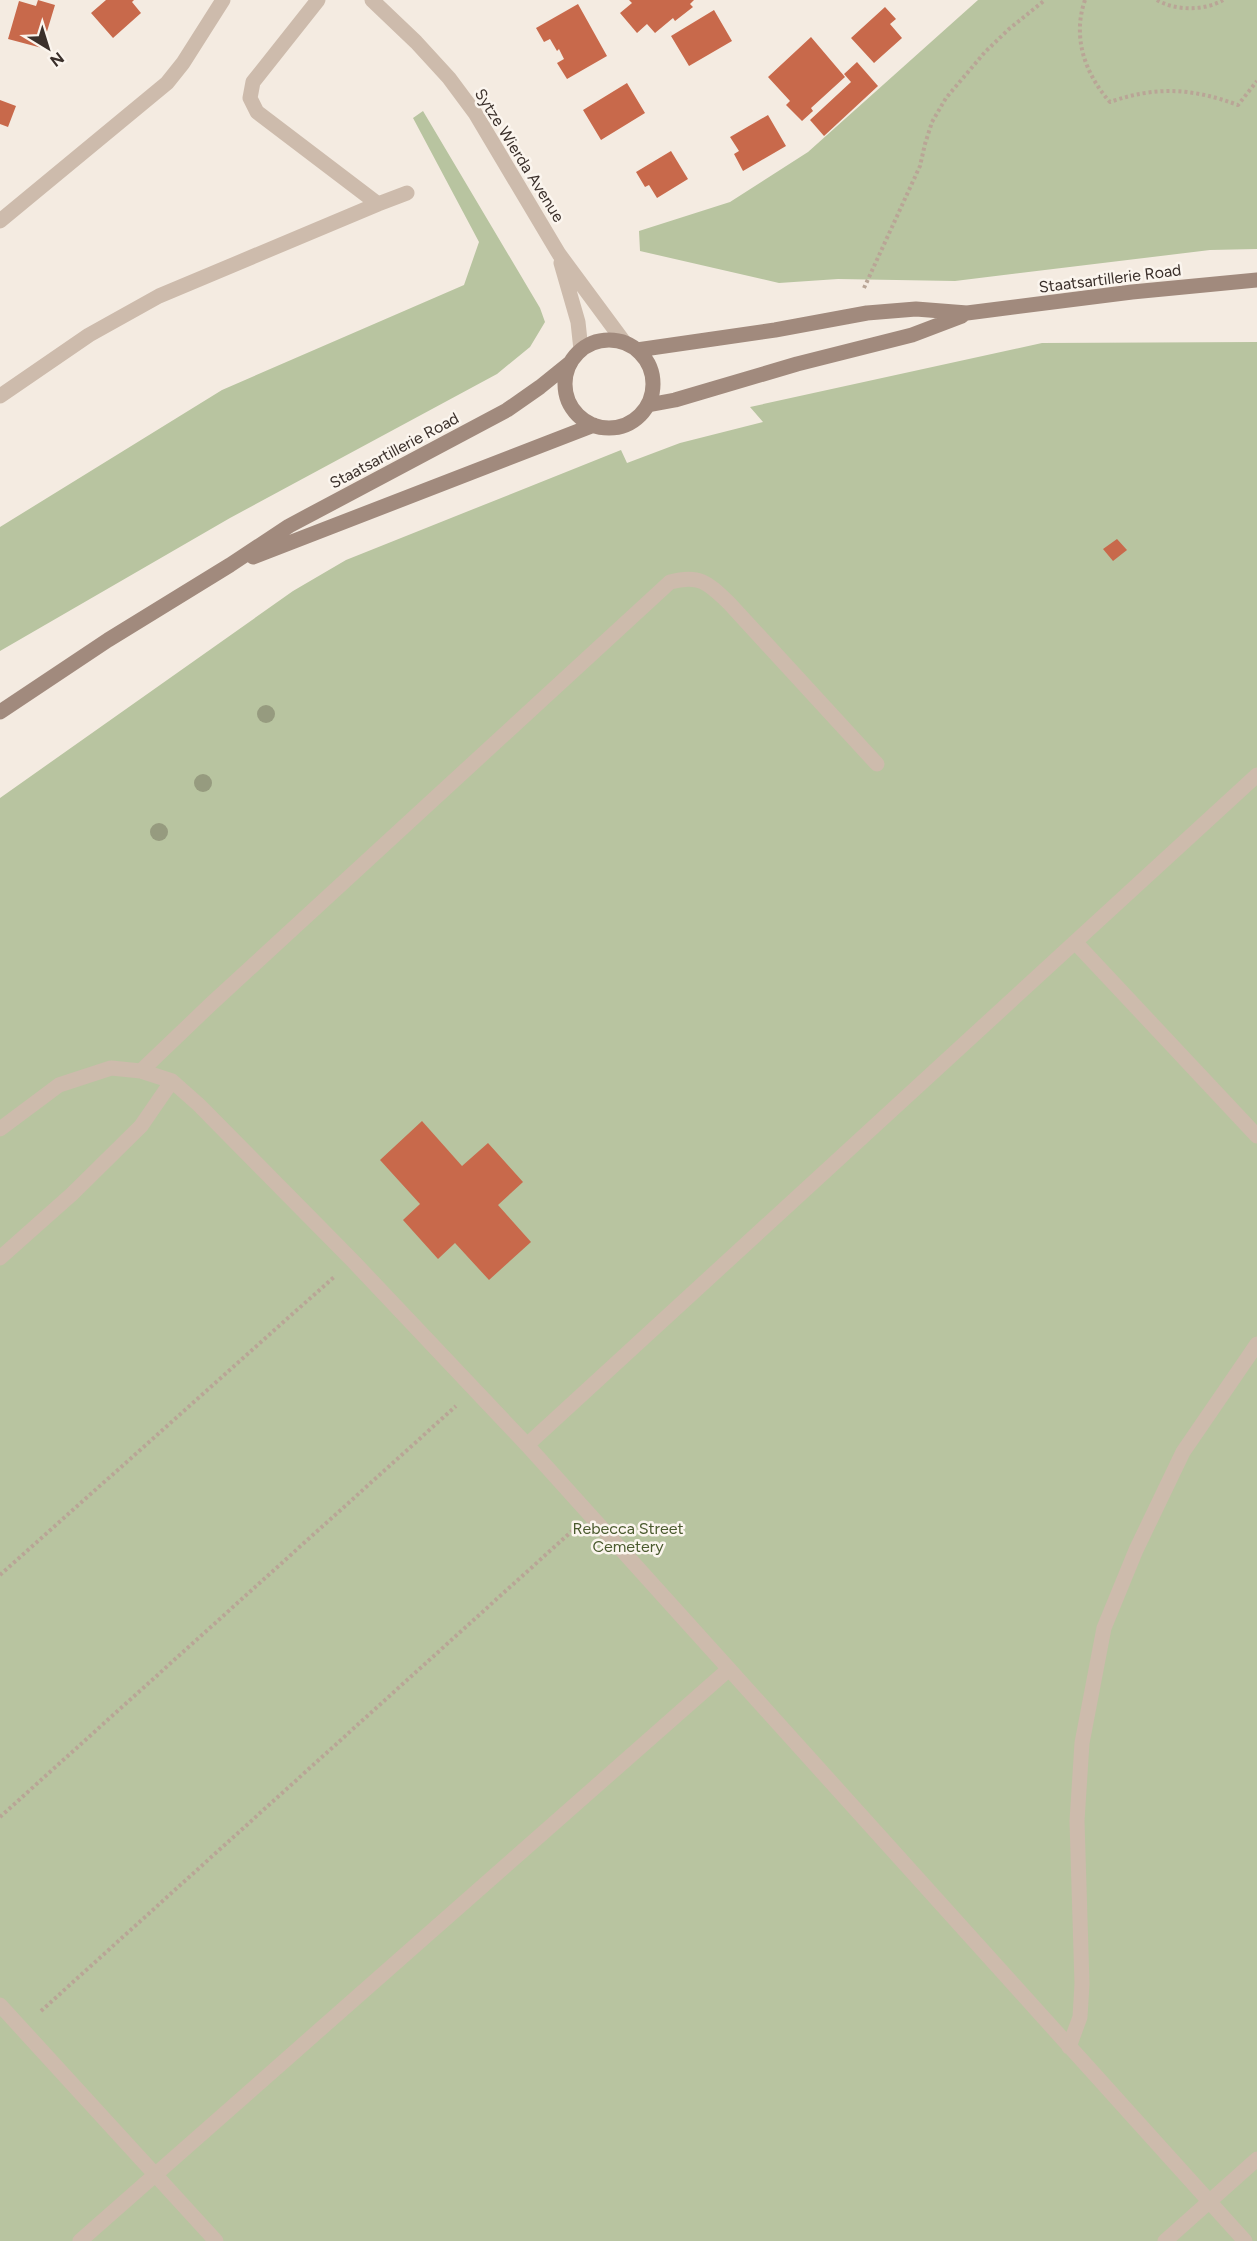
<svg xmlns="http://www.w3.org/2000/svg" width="1257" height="2241" viewBox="0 0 1257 2241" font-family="Figtree,sans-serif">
	<rect width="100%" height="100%" fill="#f4ebe1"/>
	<path fill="#b8c4a0" d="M978 0H1257V249L1210 250 955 281 838 279 779 283 640 251 639 231 730 202 808 152Z
		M423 111 540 308 545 322 530 347 497 374 230 518 0 651V527L222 390 464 285 479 242 413 118Z
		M1257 342V2241H0V798L293 591 346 560 621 450 627 463 680 443 763 422 750 407 1042 343Z"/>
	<path fill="#c8694b" d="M38 0 55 5 42 48 8 39 19 1 36 6Z
		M106 0H134L132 2 141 13 113 38 91 13Z
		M629 0H694L690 4 693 7 675 21 673 18 655 33 647 24 637 33 620 13 632 3Z
		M578 4 607 56 567 79 557 63 564 59 559 49 557 51 550 39 544 42 536 28Z
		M885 7 896 19 890 24 902 38 874 63 851 38Z
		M714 10 732 41 689 66 671 36Z
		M811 37 845 77 811 108 813 111 802 121 786 105 790 101 768 77Z
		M857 62 878 86 824 136 810 120 851 82 844 74Z
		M627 83 645 113 601 140 583 110Z
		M0 100 16 106 8 127 0 124Z
		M768 115 786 146 743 171 734 154 739 151 730 137Z
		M671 151 688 179 657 198 649 185 645 187 636 172Z
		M1117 539 1127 550 1113 561 1103 549Z
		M422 1121 462 1166 488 1143 523 1182 498 1205 531 1242 489 1280 455 1243 438 1259 403 1220 420 1204 380 1160Z"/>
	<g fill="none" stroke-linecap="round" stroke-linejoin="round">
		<path stroke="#b9a596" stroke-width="4" stroke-dasharray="3 3" stroke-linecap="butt" d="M1085 0C1072 37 1085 74 1110 102 1156 86 1192 88 1238 105L1257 81
			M1157 0C1175 11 1205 11 1223 0
			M864 288 920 166 925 144 932 122 946 98 985 52 1009 29 1045 0
			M0 1575 334 1277
			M0 1817 456 1406
			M41 2011 572 1531"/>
		<path stroke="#cdbbac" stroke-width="15" d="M1075 942 1257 1136
			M141 1071 211 1004 670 582C700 574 708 583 729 603L877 764
			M0 1129 59 1085 111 1068 141 1071 172 1081 199 1105 352 1260 527 1445
			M0 1258 72 1194 141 1126 172 1081
			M0 2005 216 2241
			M1069 2047 1080 2017 1082 1984 1077 1821 1082 1743 1104 1628 1136 1550 1183 1452 1257 1344
			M80 2241 729 1669
			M1165 2241 1257 2159
			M1245 2241 527 1445 1257 775"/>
		<path stroke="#cdbbac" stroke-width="15" d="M318 0 253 82 250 98 257 112 378 204
			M372 0 416 42 449 78 475 113 559 254 624 342
			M0 221 167 83 183 63 223 0
			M561 263 578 322 581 350
			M0 396 89 335 159 296 378 204 407 193"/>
		<path stroke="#a18a7d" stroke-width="15" d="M565 384a44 44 0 1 1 88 0a44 44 0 1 1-88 0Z
			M637 350 775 330 867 313 916 309 967 313 1132 292 1257 280
			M648 405 675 400 797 364 912 335 962 316
			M253 557 594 425
			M0 712 108 640 230 565 289 526 507 410 540 387 571 362"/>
	</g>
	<g fill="#969b7f">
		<circle cx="266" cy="714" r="9"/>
		<circle cx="203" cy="783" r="9"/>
		<circle cx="159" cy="832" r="9"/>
	</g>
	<g text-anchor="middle" stroke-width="5" stroke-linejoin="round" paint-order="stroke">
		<g font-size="16" fill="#3b302b" stroke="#fbf5ee">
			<text transform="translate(520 155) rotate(58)" y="6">Sytze Wierda Avenue</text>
			<text transform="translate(1110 278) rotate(-7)" y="6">Staatsartillerie Road</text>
			<text transform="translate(394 450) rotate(-28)" y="6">Staatsartillerie Road</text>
		</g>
		<g font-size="16" fill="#4a5a2e" stroke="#fbf5ee">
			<text x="628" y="1534">Rebecca Street<tspan x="628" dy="18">Cemetery</tspan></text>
		</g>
	</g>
	<g transform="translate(48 48) rotate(142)" stroke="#fbf5ee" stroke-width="4.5" paint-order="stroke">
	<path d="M0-4.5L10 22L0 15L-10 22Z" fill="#3b302b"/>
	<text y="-9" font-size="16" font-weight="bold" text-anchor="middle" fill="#3b302b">N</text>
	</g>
</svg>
